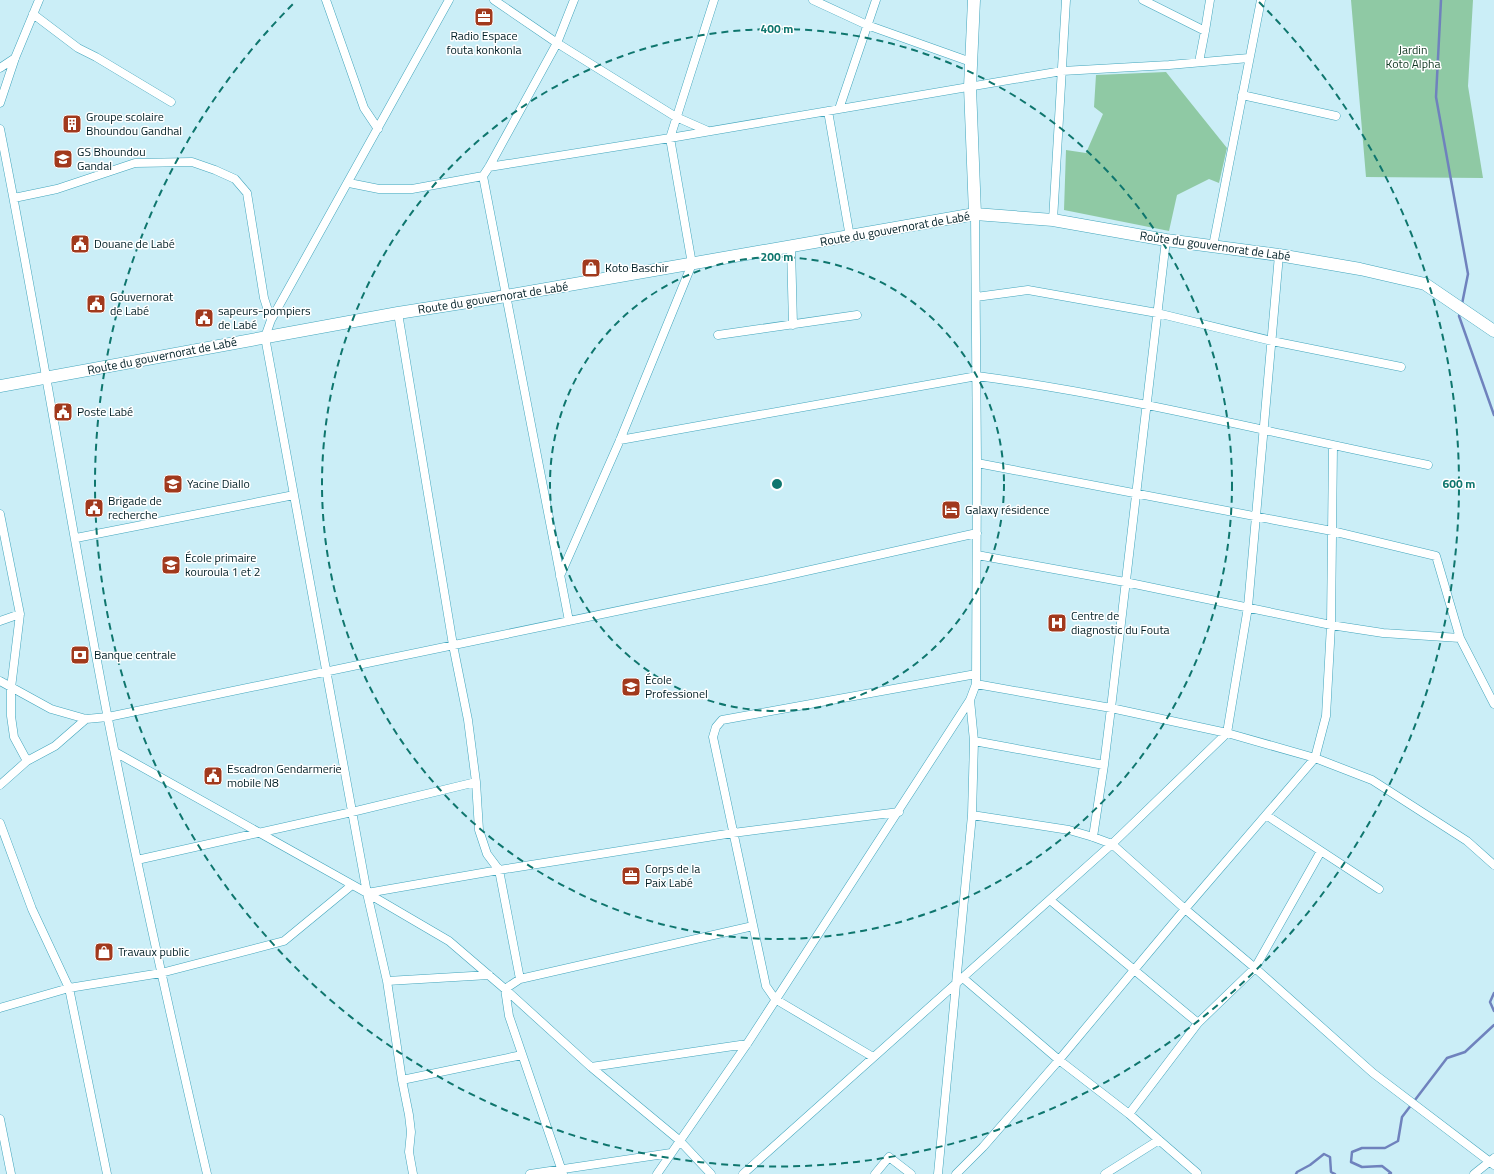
<svg xmlns="http://www.w3.org/2000/svg" width="1494" height="1174" viewBox="0 0 1494 1174" font-family="'Titillium Web',sans-serif">
	<rect width="100%" height="100%" fill="#cbeef7"/>
	<path fill="#8fc9a4" d="M1351 0H1473L1468 86 1483 178 1366 177Z
		M1166 72 1227 148 1219 183 1209 179 1177 195 1169 231 1064 210 1066 150 1086 153 1103 114 1094 107 1096 75Z"/>
	<g fill="none" stroke-linecap="round" stroke-linejoin="round">
		<path stroke="#6f82bd" stroke-width="2.5" d="M1441 0 1436 97 1468 274 1462 304
			M1460 313 1459 316 1494 415
			M1494 993 1490 1002 1494 1011
			M1296 1174 1297 1172 1310 1165 1324 1154 1330 1157 1331 1172 1335 1174
			M1389 1174 1391 1173 1382 1166 1362 1167 1351 1162 1352 1152 1362 1148H1385L1398 1141 1402 1117 1447 1058 1465 1052 1494 1025"/>
		<g stroke="#42a5bc" stroke-width="9">
			<path id="street" d="M326 0 364 108 378 129
				M494 0 557 43 676 117 708 131
				M813 0 867 25 971 62
				M1143 0 1205 31
				M33 14 78 48 96 57 171 102
				M1199 62 1205 31 1210 0
				M0 68 15 58
				M1242 95 1336 116
				M0 103 15 58 39 0
				M839 109 876 0
				M828 111 850 237
				M0 129C39 325 70 522 108 719 138 871 172 1023 207 1174
				M489 167 670 138 1062 71 1169 65 1249 58
				M483 176 569 621
				M349 183 379 189H412L483 176 489 167 557 43 574 0
				M14 198 57 189 135 163 192 162 215 170 235 179 247 193 264 298 271 320
				M1053 220 1066 0
				M1213 246 1261 0
				M791 247 793 325
				M976 297 1028 290 1157 313 1272 341 1401 367
				M398 313 453 645 468 720 476 782 479 830 487 854 499 870 520 979
				M718 335 857 315
				M620 440 977 376C1129 396 1278 435 1428 465
				M977 463 1332 531 1436 556 1460 638 1494 704
				M0 514 20 614 11 688V716L14 737 27 761 0 785
				M76 538 294 495
				M977 555 1125 582 1331 625 1383 633 1460 638
				M560 576 620 440 692 264 670 138 714 0
				M0 621 20 614
				M0 681 51 709 86 719 108 717 766 580 977 533
				M976 684 1111 708 1227 733 1315 758 1372 780 1467 841 1494 865
				M974 741 1104 765
				M115 752 367 893 449 941 505 989 591 1067 679 1140 711 1174
				M27 761 55 746 86 719
				M972 815 1069 830 1093 837 1112 844 1185 909 1255 968 1373 1073 1494 1165
				M1266 815 1379 889
				M0 823 32 909 69 988 107 1174
				M1093 837 1104 765 1111 708 1166 240
				M137 860 352 812 476 782
				M367 893 499 870 733 833 899 812
				M1050 900 1198 1023
				M963 978 1059 1060 1129 1114 1197 1173
				M387 981 489 975
				M0 1008 69 988 161 973 284 941 352 885
				M873 1057 775 999 766 986 713 737 716 727 722 720 976 674
				M591 1067 747 1044
				M402 1080 522 1055
				M1129 1114 1198 1023 1255 968 1321 851
				M0 1119 11 1174
				M413 1174 409 1152 411 1132 409 1115 402 1080 387 981 367 893 265 337 271 320 449 0
				M530 1174 671 1153
				M563 1174 509 1016 505 989 520 979 753 926
				M657 1174 747 1044 970 700 976 684 977 463 975 214
				M743 1174 1112 844 1227 733 1248 607 1279 255
				M875 1174 889 1157 911 1174
				M938 1174 972 815 974 741 970 700
				M956 1174 983 1147 1059 1060 1185 909 1315 758 1326 716 1331 625 1333 446
				M1105 1174 1159 1140
				M1474 1174 1494 1158"/>
		</g>
		<g stroke="#42a5bc" stroke-width="13">
			<path id="secondary" d="M974 0 970 87 975 214
				M0 386 398 313 506 296 975 214 1053 220 1166 240 1279 255 1360 269 1425 284 1494 331"/>
		</g>
		<use href="#street" stroke="#fff" stroke-width="8"/>
		<use href="#secondary" stroke="#fff" stroke-width="12"/>
	</g>
	<g fill="none" stroke="#0f766e" stroke-width="2" stroke-dasharray="7 5">
		<circle cx="777" cy="484" r="227"/>
		<circle cx="777" cy="484" r="455"/>
		<path d="M1259 2A682 682 0 1 1 295 2"/>
	</g>
	<defs>
		<g id="office-square" transform="scale(1)"><rect x="-9" y="-9" width="18" height="18" rx="4" fill="#a1391d" stroke="#fff"/><path d="M-6-3h4V-5.5h4V-3h4V5H-6ZM-1-4.5V-3h2v-1.5ZM-6 0V1H6V0Z" fill="#fff"/></g>
		<g id="building-square" transform="scale(1)"><rect x="-9" y="-9" width="18" height="18" rx="4" fill="#a1391d" stroke="#fff"/><path d="M-4-6H4V6H1V3H-1V6H-4ZM-2.5-4.3h1.7v1.8h-1.7ZM.8-4.3h1.7v1.8H.8ZM-2.5-1h1.7V.8h-1.7ZM.8-1h1.7V.8H.8Z" fill="#fff"/></g>
		<g id="school-square" transform="scale(1)"><rect x="-9" y="-9" width="18" height="18" rx="4" fill="#a1391d" stroke="#fff"/><path d="M0-5L7-2L0 1L-7-2ZM-4 1L0 2.5L4 1V4Q0 6-4 4Z" fill="#fff"/></g>
		<g id="civic-square" transform="scale(1)"><rect x="-9" y="-9" width="18" height="18" rx="4" fill="#a1391d" stroke="#fff"/><path d="M-.6-6.5H3V-4.5H.6V-3L4-1V1h2V6H-6V1h2V-1L-.6-3ZM-1.2 2.5V6h2.4V2.5Z" fill="#fff"/></g>
		<g id="shop-square" transform="scale(1)"><rect x="-9" y="-9" width="18" height="18" rx="4" fill="#a1391d" stroke="#fff"/><path d="M-5-2.5h2.3a2.7 3.5 0 0 1 5.4 0H5L5.5 6h-11ZM-1.5-2.5h3a1.5 2.3 0 0 0-3 0Z" fill="#fff"/></g>
		<g id="hotel-square" transform="scale(1)"><rect x="-9" y="-9" width="18" height="18" rx="4" fill="#a1391d" stroke="#fff"/><path d="M-6-4.5h1.5V1H6V5H4.5V3h-9V5H-6ZM-4 0a1.8 1.8 0 1 1 3.6 0ZM.5 0V-2.5h3Q6-2.5 6 0Z" fill="#fff"/></g>
		<g id="hospital-square" transform="scale(1)"><rect x="-9" y="-9" width="18" height="18" rx="4" fill="#a1391d" stroke="#fff"/><path d="M-5-5h3v3.5h4V-5h3V5h-3V1.5h-4V5h-3Z" fill="#fff"/></g>
		<g id="bank-square" transform="scale(1)"><rect x="-9" y="-9" width="18" height="18" rx="4" fill="#a1391d" stroke="#fff"/><path d="M-6-4H6V4H-6ZM0-2.3a2.3 2.3 0 1 0 0 4.6a2.3 2.3 0 1 0 0-4.6Z" fill="#fff"/></g>
	</defs>
	<g fill-rule="evenodd">
		<use href="#office-square" x="484" y="17"/>
		<use href="#building-square" x="72" y="124"/>
		<use href="#school-square" x="63" y="159"/>
		<use href="#civic-square" x="80" y="244"/>
		<use href="#shop-square" x="591" y="268"/>
		<use href="#civic-square" x="96" y="304"/>
		<use href="#civic-square" x="204" y="318"/>
		<use href="#civic-square" x="63" y="412"/>
		<use href="#school-square" x="173" y="484"/>
		<use href="#civic-square" x="94" y="508"/>
		<use href="#hotel-square" x="951" y="510"/>
		<use href="#school-square" x="171" y="565"/>
		<use href="#hospital-square" x="1057" y="623"/>
		<use href="#bank-square" x="80" y="655"/>
		<use href="#school-square" x="631" y="687"/>
		<use href="#civic-square" x="213" y="776"/>
		<use href="#office-square" x="631" y="876"/>
		<use href="#shop-square" x="104" y="952"/>
	</g>
	<g text-anchor="middle" stroke-width="3" stroke-linejoin="round" paint-order="stroke">
		<g font-size="12" fill="#001f26" stroke="#fff" text-anchor="start">
			<text x="484" y="40" text-anchor="middle">Radio Espace<tspan x="484" dy="14">fouta konkonla</tspan></text>
			<text x="86" y="121">Groupe scolaire<tspan x="86" dy="14">Bhoundou Gandhal</tspan></text>
			<text x="77" y="156">GS Bhoundou<tspan x="77" dy="14">Gandal</tspan></text>
			<text x="94" y="248">Douane de Labé</text>
			<text x="605" y="272">Koto Baschir</text>
			<text x="110" y="301">Gouvernorat<tspan x="110" dy="14">de Labé</tspan></text>
			<text x="218" y="315">sapeurs-pompiers<tspan x="218" dy="14">de Labé</tspan></text>
			<text x="77" y="416">Poste Labé</text>
			<text x="187" y="488">Yacine Diallo</text>
			<text x="108" y="505">Brigade de<tspan x="108" dy="14">recherche</tspan></text>
			<text x="965" y="514">Galaxy résidence</text>
			<text x="185" y="562">École primaire<tspan x="185" dy="14">kouroula 1 et 2</tspan></text>
			<text x="1071" y="620">Centre de<tspan x="1071" dy="14">diagnostic du Fouta</tspan></text>
			<text x="94" y="659">Banque centrale</text>
			<text x="645" y="684">École<tspan x="645" dy="14">Professionel</tspan></text>
			<text x="227" y="773">Escadron Gendarmerie<tspan x="227" dy="14">mobile N8</tspan></text>
			<text x="645" y="873">Corps de la<tspan x="645" dy="14">Paix Labé</tspan></text>
			<text x="118" y="956">Travaux public</text>
		</g>
		<g font-size="12" fill="#123923" stroke="#fff">
			<text x="1413" y="54">Jardin<tspan x="1413" dy="14">Koto Alpha</tspan></text>
		</g>
		<g font-size="12" fill="#001f26" stroke="#fff">
			<text transform="translate(895 229) rotate(-10)" y="4">Route du gouvernorat de Labé</text>
			<text transform="translate(1215 246) rotate(8)" y="4">Route du gouvernorat de Labé</text>
			<text transform="translate(493 298) rotate(-9)" y="4">Route du gouvernorat de Labé</text>
			<text transform="translate(162 356) rotate(-11)" y="4">Route du gouvernorat de Labé</text>
		</g>
	</g>
	<circle cx="777" cy="484" r="6" fill="#0f766e" stroke="#fff" stroke-width="2"/>
	<g font-size="12" text-anchor="middle" font-weight="bold" fill="#0f766e" stroke="#fff" stroke-width="3" stroke-linejoin="round" paint-order="stroke">
		<text x="777" y="33">400 m</text>
		<text x="777" y="261">200 m</text>
		<text x="1459" y="488">600 m</text>
	</g>
</svg>
